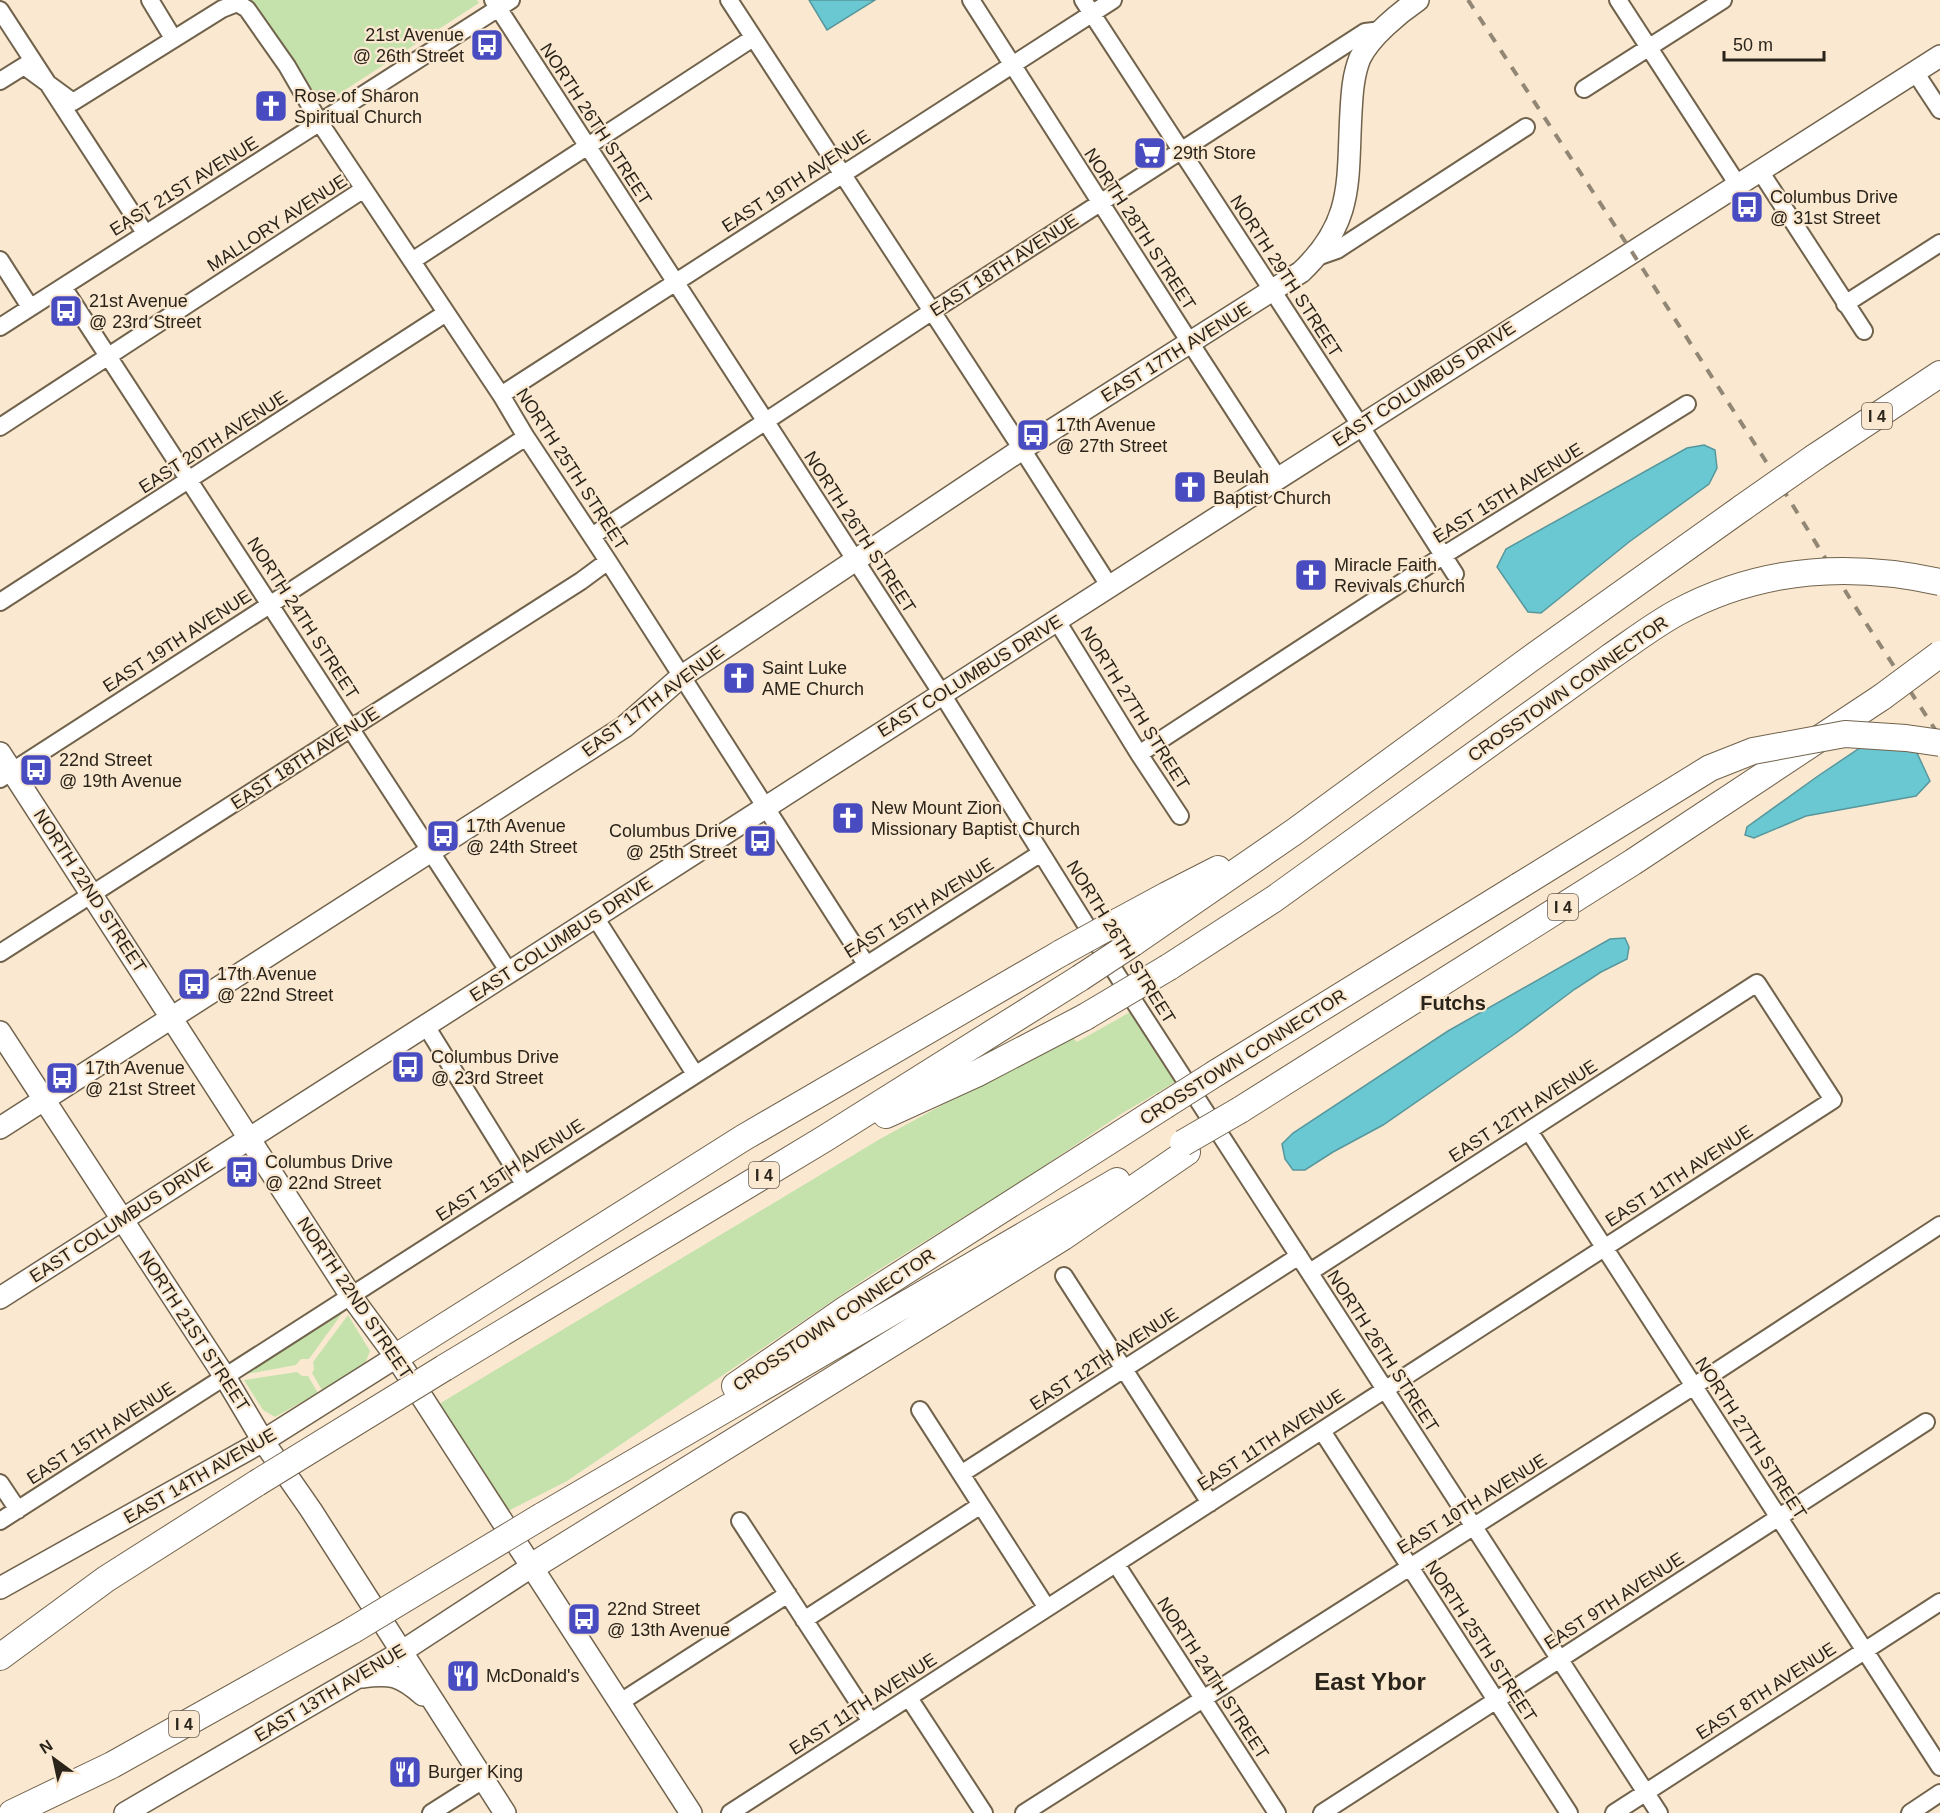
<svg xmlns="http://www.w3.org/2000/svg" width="1940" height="1813" viewBox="0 0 1940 1813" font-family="Helvetica,sans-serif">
	<rect width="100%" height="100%" fill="#fae9d0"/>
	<path fill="#c5e2ac" d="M250 0H477L479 3 325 103 318 98Z
		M1132 1011 1177 1081 1121 1114 1025 1179 872 1274 567 1481 506 1512 439 1404 880 1139 1008 1069 1073 1038 1077 1042Z
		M341 1310 343 1312 309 1359H301L296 1365 241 1375Z
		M348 1315 370 1351 364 1366 322 1390 312 1373 314 1369 313 1362Z
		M297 1372 302 1376H308L318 1393 275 1417 263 1410 244 1380Z"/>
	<path fill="#6ac8d3" stroke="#57979c" stroke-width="1.5" d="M809 0H875L827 30Z
		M1704 445 1715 450 1717 468 1709 484 1629 542 1541 613 1528 612 1497 567 1506 549 1687 448Z
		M1894 725H1904L1930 781 1916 796 1806 816 1754 838 1745 835 1747 827 1818 776Z
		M1625 938 1629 947 1627 959 1601 972 1575 989 1516 1033 1383 1125 1333 1152 1305 1170H1293L1285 1159 1282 1144 1293 1133 1448 1031 1610 939Z"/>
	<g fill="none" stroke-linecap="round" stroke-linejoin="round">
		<g stroke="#71624c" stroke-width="20">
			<path id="minor" d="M150 0 173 38
				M493 0 942 694 1126 989 1659 1813
				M729 0 1029 460 1110 587
				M971 0 1182 330 1278 478
				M1083 0 1360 425 1455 574
				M1618 0 1738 185
				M0 10 145 233
				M1915 72 1940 110
				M0 81 24 66 73 102 222 9 237 3 247 9 287 66 320 123 501 395 526 437 608 561 866 964
				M1584 89 1723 0
				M1760 171 1864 331
				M1317 257 1337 250 1526 127
				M0 260 30 307
				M412 261 753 38
				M63 287 509 972
				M1845 304 1940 243
				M0 327 511 0
				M501 395 1113 0
				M0 427 364 189
				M592 536 931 312 1365 32 1382 30
				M0 602 446 313
				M1057 621 1139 754 1180 816
				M1139 754 1444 555 1687 404
				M0 779 271 604 526 437
				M595 917 695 1074
				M0 953 581 581 608 561
				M426 1026 524 1184
				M1529 1131 1940 1767
				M1064 1276 1210 1503
				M920 1410 1047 1608
				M1322 1431 1569 1813
				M961 1474 1299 1256
				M0 1483 18 1510
				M0 1521 1041 853
				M740 1521 871 1722
				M1116 1564 1277 1813
				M804 1620 981 1505
				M909 1698 984 1813
				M619 1703 788 1594
				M431 1813 483 1780
				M730 1813 1833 1100 1757 983 1310 1272
				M1024 1813 1694 1386 1940 1225
				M1322 1813 1926 1422
				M1614 1813 1940 1602
				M1910 1813 1940 1793"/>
		</g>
		<g stroke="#71624c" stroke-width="24">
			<path id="major" d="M0 753 351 1296 396 1357 691 1813
				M0 1032 225 1377 263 1441 311 1510 505 1813
				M0 1128 624 727 682 676 1022 449 1301 272C1355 221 1347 180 1351 112 1352 94 1353 75 1360 58 1370 37 1399 13 1418 0
				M0 1298C274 1125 546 948 819 773 1192 533 1566 294 1940 56
				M0 1588 263 1441 396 1357
				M362 1677C391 1673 400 1675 423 1695
				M125 1813 401 1652 531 1567"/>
		</g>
		<g stroke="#71624c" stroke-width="28">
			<path id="highway" d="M1815 457 1940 374
				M1119 921 1167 895 1218 869
				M1133 943 1294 832 1530 659 1742 508
				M1169 967 1274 899 1610 657
				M1216 1073 1519 886
				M1240 1110 1633 862 1882 697
				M886 1115 976 1074 1085 1017
				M396 1357 743 1138 1061 953
				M444 1368 824 1139 1080 978
				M735 1386 846 1309 1164 1106
				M542 1516 1117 1181
				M531 1567 1063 1237 1187 1152
				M0 1657 106 1579 257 1483
				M12 1813 112 1765 353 1630"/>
		</g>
		<use href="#minor" stroke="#fff" stroke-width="16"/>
		<use href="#major" stroke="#fff" stroke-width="21"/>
		<use href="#highway" stroke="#fff" stroke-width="26"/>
		<path stroke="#928675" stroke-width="4" stroke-dasharray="10 10" stroke-linecap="butt" d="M1468 0 1632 252 1765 460 1849 597 1940 737"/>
		<g stroke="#71624c" stroke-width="28" stroke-linecap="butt">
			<path id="highway-bridge" d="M1742 508 1815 457
				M1610 657C1632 642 1654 625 1678 612 1760 568 1850 562 1940 582
				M1882 697 1940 654
				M1519 886 1710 768 1753 751 1845 734 1906 738 1940 743
				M1061 953 1119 921
				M1080 978 1133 943
				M1085 1017 1169 967
				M1164 1106 1216 1073
				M1183 1143 1240 1110
				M257 1483 444 1368
				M353 1630 542 1516"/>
		</g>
		<use href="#highway-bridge" stroke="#fff" stroke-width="26"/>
	</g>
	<defs>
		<g id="bus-square" transform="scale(1.725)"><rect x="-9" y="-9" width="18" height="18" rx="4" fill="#494bc0" stroke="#fae9d0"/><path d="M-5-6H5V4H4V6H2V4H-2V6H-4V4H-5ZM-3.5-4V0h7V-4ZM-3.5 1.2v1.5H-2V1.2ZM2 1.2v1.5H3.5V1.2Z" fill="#fff"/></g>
		<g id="church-square" transform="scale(1.725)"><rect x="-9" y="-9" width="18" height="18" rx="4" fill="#494bc0" stroke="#fae9d0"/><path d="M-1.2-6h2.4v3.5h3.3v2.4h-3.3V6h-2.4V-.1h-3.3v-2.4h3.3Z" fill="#fff"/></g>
		<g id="supermarket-square" transform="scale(1.725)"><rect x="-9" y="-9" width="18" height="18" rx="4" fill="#494bc0" stroke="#fae9d0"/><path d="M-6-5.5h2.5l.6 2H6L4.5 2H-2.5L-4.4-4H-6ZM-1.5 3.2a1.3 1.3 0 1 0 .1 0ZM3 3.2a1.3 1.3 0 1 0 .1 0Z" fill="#fff"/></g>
		<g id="restaurant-square" transform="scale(1.725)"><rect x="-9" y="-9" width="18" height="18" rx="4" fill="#494bc0" stroke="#fae9d0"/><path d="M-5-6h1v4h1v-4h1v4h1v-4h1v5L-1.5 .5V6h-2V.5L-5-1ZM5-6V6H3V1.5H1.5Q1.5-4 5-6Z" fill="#fff"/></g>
	</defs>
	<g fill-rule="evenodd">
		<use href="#bus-square" x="487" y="45"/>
		<use href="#church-square" x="271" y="106"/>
		<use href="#supermarket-square" x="1150" y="153"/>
		<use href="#bus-square" x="1747" y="207"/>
		<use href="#bus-square" x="66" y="311"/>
		<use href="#bus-square" x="1033" y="435"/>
		<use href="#church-square" x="1190" y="487"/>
		<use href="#church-square" x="1311" y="575"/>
		<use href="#church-square" x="739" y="678"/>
		<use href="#bus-square" x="36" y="770"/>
		<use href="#church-square" x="848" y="818"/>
		<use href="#bus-square" x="443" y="836"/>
		<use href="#bus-square" x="760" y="841"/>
		<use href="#bus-square" x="194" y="984"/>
		<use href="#bus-square" x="408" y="1067"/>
		<use href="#bus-square" x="62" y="1078"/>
		<use href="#bus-square" x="242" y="1172"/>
		<use href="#bus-square" x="584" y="1619"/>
		<use href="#restaurant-square" x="463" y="1676"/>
		<use href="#restaurant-square" x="405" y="1772"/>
	</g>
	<g text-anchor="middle" stroke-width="4.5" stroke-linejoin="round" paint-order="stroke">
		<g fill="#fae9d0" stroke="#695f51" stroke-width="1.5">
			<rect x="1862" y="403" width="30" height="26" rx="4.5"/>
			<rect x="1548" y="894" width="30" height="26" rx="4.5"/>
			<rect x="749" y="1162" width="30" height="26" rx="4.5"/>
			<rect x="169" y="1711" width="30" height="26" rx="4.5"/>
		</g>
		<g font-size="16" font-weight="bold" fill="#2b241b">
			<text x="1877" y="422">I 4</text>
			<text x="1563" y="913">I 4</text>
			<text x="764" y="1181">I 4</text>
			<text x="184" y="1730">I 4</text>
		</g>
		<g font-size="18" fill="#2b241b" stroke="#fae9d0" text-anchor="start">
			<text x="464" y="41" text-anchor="end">21st Avenue<tspan x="464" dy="21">@ 26th Street</tspan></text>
			<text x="294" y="102">Rose of Sharon<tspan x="294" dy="21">Spiritual Church</tspan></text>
			<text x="1173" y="159">29th Store</text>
			<text x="1770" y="203">Columbus Drive<tspan x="1770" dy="21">@ 31st Street</tspan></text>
			<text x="89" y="307">21st Avenue<tspan x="89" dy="21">@ 23rd Street</tspan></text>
			<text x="1056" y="431">17th Avenue<tspan x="1056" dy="21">@ 27th Street</tspan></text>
			<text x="1213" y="483">Beulah<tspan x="1213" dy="21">Baptist Church</tspan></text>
			<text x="1334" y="571">Miracle Faith<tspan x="1334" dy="21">Revivals Church</tspan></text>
			<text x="762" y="674">Saint Luke<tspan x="762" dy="21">AME Church</tspan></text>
			<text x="59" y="766">22nd Street<tspan x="59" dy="21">@ 19th Avenue</tspan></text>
			<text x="871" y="814">New Mount Zion<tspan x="871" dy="21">Missionary Baptist Church</tspan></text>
			<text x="466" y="832">17th Avenue<tspan x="466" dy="21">@ 24th Street</tspan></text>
			<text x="737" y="837" text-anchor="end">Columbus Drive<tspan x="737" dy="21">@ 25th Street</tspan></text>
			<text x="217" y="980">17th Avenue<tspan x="217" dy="21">@ 22nd Street</tspan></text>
			<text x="431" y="1063">Columbus Drive<tspan x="431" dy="21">@ 23rd Street</tspan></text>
			<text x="85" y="1074">17th Avenue<tspan x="85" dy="21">@ 21st Street</tspan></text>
			<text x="265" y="1168">Columbus Drive<tspan x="265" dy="21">@ 22nd Street</tspan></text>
			<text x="607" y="1615">22nd Street<tspan x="607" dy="21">@ 13th Avenue</tspan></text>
			<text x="486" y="1682">McDonald's</text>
			<text x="428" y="1778">Burger King</text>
		</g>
		<g font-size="18" fill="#2b241b" stroke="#fae9d0">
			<text transform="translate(596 124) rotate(57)" y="6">NORTH 26TH STREET</text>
			<text transform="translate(796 181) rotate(-33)" y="6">EAST 19TH AVENUE</text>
			<text transform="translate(184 186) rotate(-32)" y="6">EAST 21ST AVENUE</text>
			<text transform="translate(277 223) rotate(-33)" y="6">MALLORY AVENUE</text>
			<text transform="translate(1140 229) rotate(57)" y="6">NORTH 28TH STREET</text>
			<text transform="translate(1004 265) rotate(-33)" y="6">EAST 18TH AVENUE</text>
			<text transform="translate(1286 276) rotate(57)" y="6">NORTH 29TH STREET</text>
			<text transform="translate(1176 352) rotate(-32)" y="6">EAST 17TH AVENUE</text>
			<text transform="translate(1424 384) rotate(-33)" y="6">EAST COLUMBUS DRIVE</text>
			<text transform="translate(213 442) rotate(-33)" y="6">EAST 20TH AVENUE</text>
			<text transform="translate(572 469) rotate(57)" y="6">NORTH 25TH STREET</text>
			<text transform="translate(1508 493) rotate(-32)" y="6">EAST 15TH AVENUE</text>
			<text transform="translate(860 532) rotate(57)" y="6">NORTH 26TH STREET</text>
			<text transform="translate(303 618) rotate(57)" y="6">NORTH 24TH STREET</text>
			<text transform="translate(177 641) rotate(-33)" y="6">EAST 19TH AVENUE</text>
			<text transform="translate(970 676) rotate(-32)" y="6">EAST COLUMBUS DRIVE</text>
			<text transform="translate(1568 689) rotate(-35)" y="6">CROSSTOWN CONNECTOR</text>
			<text transform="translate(653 701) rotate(-37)" y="6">EAST 17TH AVENUE</text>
			<text transform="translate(1135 708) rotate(58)" y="6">NORTH 27TH STREET</text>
			<text transform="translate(305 758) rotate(-33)" y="6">EAST 18TH AVENUE</text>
			<text transform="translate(90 891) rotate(57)" y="6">NORTH 22ND STREET</text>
			<text transform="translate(919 908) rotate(-32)" y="6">EAST 15TH AVENUE</text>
			<text transform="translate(561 939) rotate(-33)" y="6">EAST COLUMBUS DRIVE</text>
			<text transform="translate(1121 942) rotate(58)" y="6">NORTH 26TH STREET</text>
			<text transform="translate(1243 1057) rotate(-32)" y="6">CROSSTOWN CONNECTOR</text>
			<text transform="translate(1523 1111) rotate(-33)" y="6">EAST 12TH AVENUE</text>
			<text transform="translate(510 1170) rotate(-33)" y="6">EAST 15TH AVENUE</text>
			<text transform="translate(1679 1176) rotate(-33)" y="6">EAST 11TH AVENUE</text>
			<text transform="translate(121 1220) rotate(-33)" y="6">EAST COLUMBUS DRIVE</text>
			<text transform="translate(355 1298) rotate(56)" y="6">NORTH 22ND STREET</text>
			<text transform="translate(834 1320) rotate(-34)" y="6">CROSSTOWN CONNECTOR</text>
			<text transform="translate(194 1331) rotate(57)" y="6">NORTH 21ST STREET</text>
			<text transform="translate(1383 1351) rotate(57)" y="6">NORTH 26TH STREET</text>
			<text transform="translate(1104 1359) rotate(-33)" y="6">EAST 12TH AVENUE</text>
			<text transform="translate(101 1433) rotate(-33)" y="6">EAST 15TH AVENUE</text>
			<text transform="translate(1751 1438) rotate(57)" y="6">NORTH 27TH STREET</text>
			<text transform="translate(1271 1440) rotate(-33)" y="6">EAST 11TH AVENUE</text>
			<text transform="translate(200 1476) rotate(-30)" y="6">EAST 14TH AVENUE</text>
			<text transform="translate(1472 1504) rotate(-32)" y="6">EAST 10TH AVENUE</text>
			<text transform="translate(1614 1601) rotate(-33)" y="6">EAST 9TH AVENUE</text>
			<text transform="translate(1481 1641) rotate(57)" y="6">NORTH 25TH STREET</text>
			<text transform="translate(1213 1678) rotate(57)" y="6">NORTH 24TH STREET</text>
			<text transform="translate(1766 1691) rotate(-33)" y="6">EAST 8TH AVENUE</text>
			<text transform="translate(330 1693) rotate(-31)" y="6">EAST 13TH AVENUE</text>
			<text transform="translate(863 1704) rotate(-33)" y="6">EAST 11TH AVENUE</text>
		</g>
		<g font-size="20" font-weight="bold" fill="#2b241b" stroke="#fae9d0">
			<text x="1453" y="1010">Futchs</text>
		</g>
		<g font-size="24" font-weight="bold" fill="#2b241b" stroke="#fae9d0">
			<text x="1370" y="1690">East Ybor</text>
		</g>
	</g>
	<g transform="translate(54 1759) rotate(327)" stroke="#fae9d0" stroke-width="4.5" paint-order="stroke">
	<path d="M0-4.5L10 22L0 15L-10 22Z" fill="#2b241b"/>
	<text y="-9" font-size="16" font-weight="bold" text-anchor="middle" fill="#2b241b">N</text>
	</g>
	<path d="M1724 51v9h100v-9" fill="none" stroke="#2b241b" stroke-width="3"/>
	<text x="1733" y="51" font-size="18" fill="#2b241b" stroke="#fae9d0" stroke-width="4.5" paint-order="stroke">50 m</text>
</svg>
